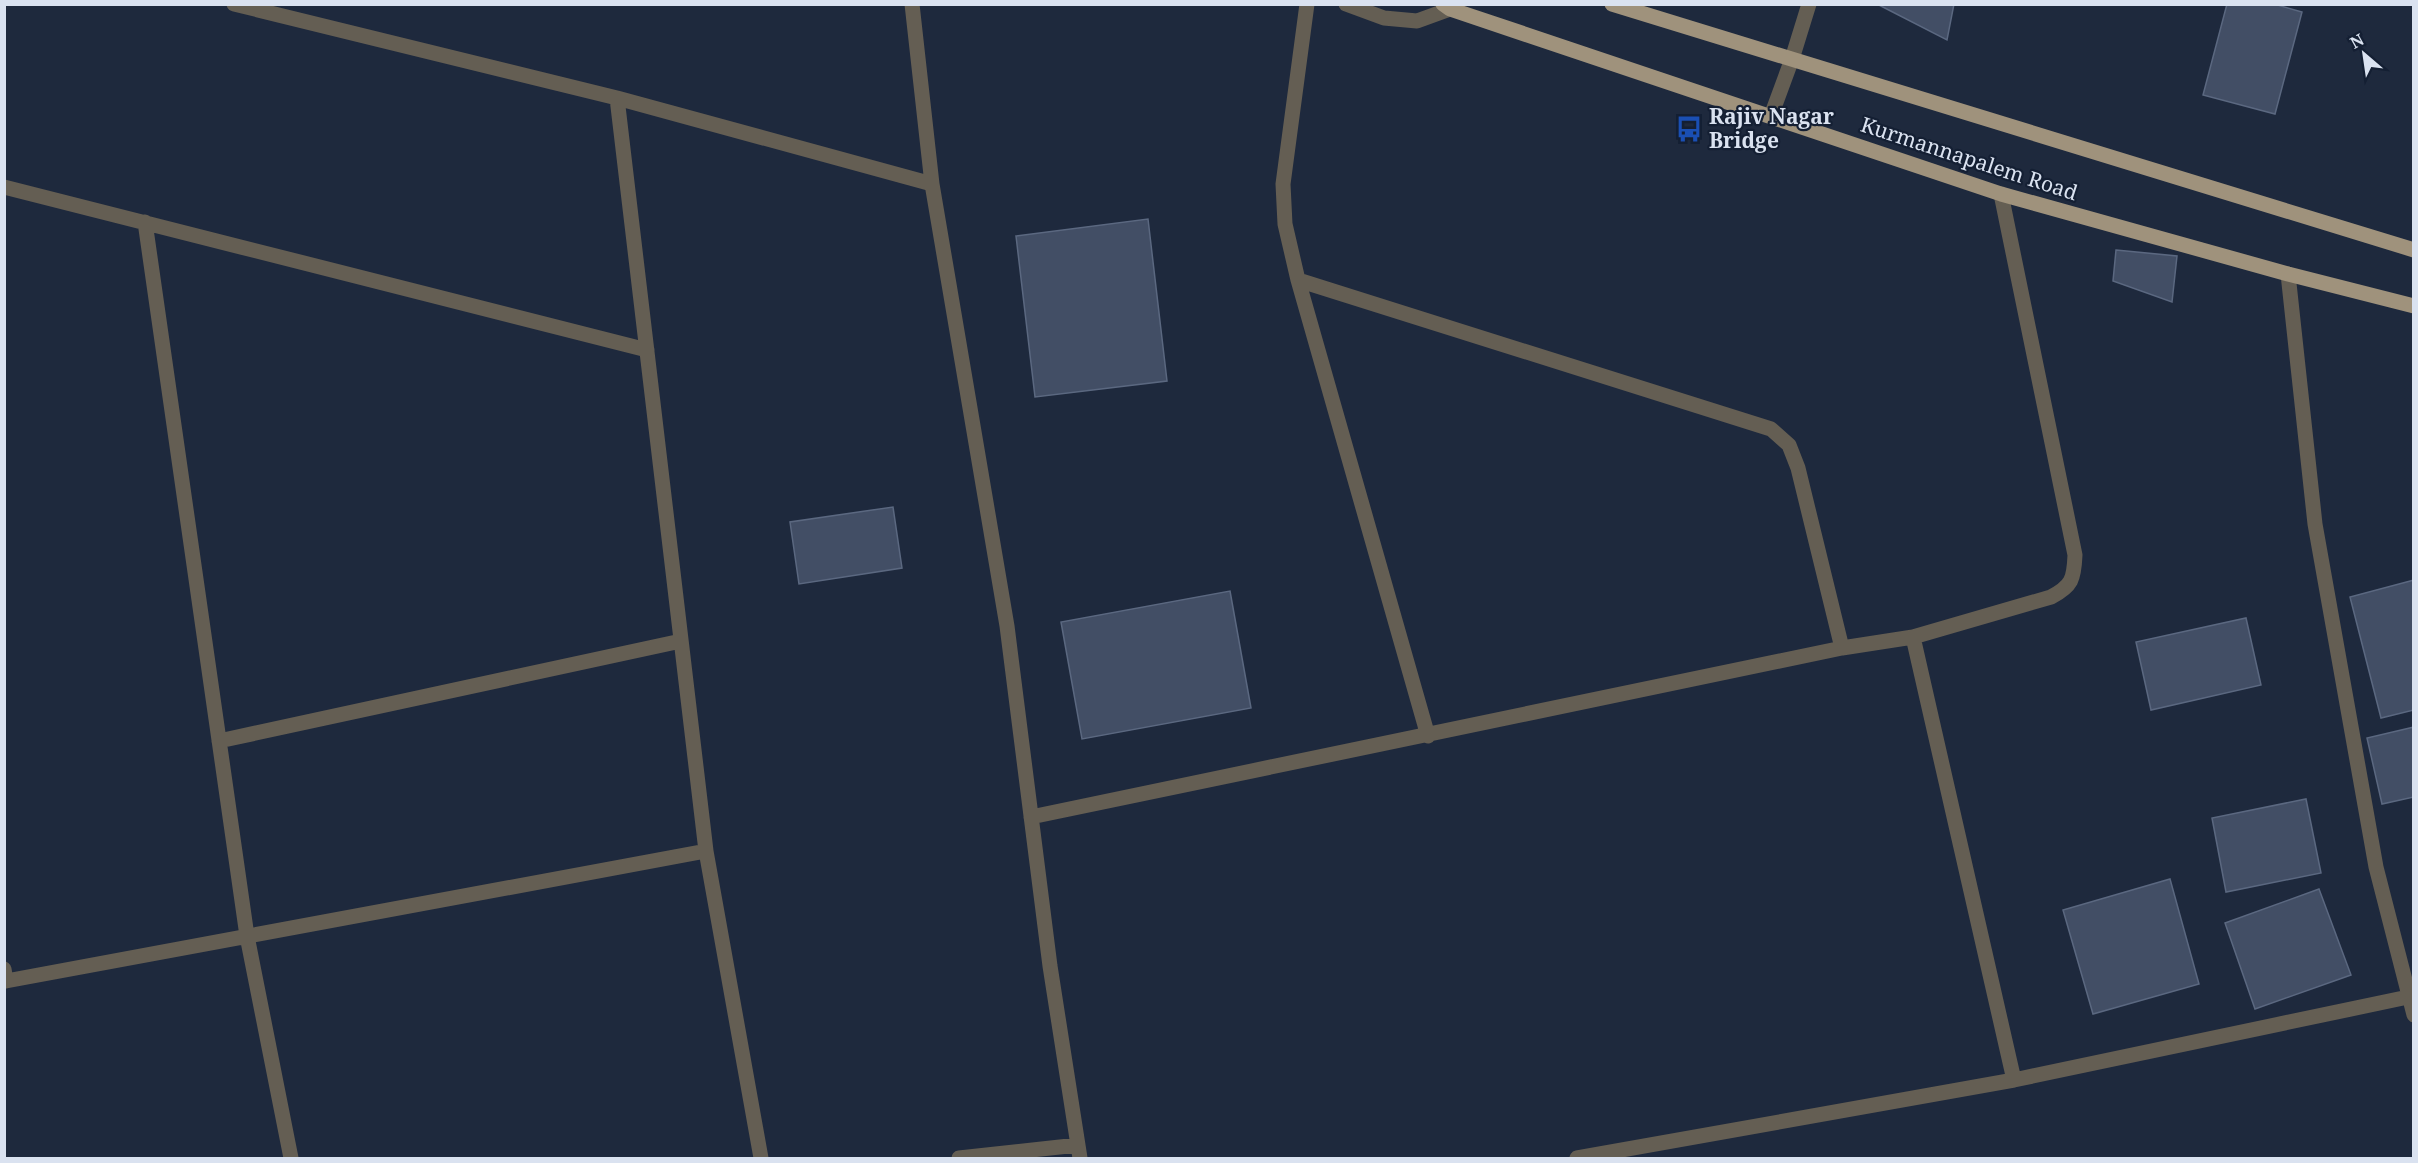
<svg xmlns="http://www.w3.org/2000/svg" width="2418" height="1163" viewBox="0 0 2418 1163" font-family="'Noto Serif',serif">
	<rect width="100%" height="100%" fill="#1e293d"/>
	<path fill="#424e65" stroke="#5b6880" stroke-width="1.5" d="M1877 4H1954L1947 40Z
		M2227 4H2274L2302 12 2275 114 2203 95Z
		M1148 219 1167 381 1035 397 1016 236Z
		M2116 250 2177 256 2172 302 2113 281Z
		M893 507 902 568 799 584 790 522Z
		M2414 580V710L2381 718 2350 597Z
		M1230 591 1251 708 1082 739 1061 622Z
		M2246 618 2261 685 2151 710 2136 642Z
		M2414 727V797L2382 804 2367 738Z
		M2306 799 2321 873 2226 892 2212 818Z
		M2170 879 2199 984 2093 1014 2063 910Z
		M2319 889 2351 975 2255 1009 2225 923Z"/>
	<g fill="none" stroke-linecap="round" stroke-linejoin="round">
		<path stroke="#645e53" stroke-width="15" d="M234 4 617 98 932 184
			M912 4 932 184 1007 626 1050 966 1080 1158
			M1307 4 1283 184 1285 224 1298 280 1428 736
			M1346 4 1384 18 1417 21 1450 9 1452 4
			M617 98 706 851
			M1771 116 1792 59 1809 4
			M4 187 647 350
			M145 222 247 936 291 1158
			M2288 274 2315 524 2376 867 2414 1015
			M1298 280 1771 429 1789 445 1798 468 1842 648
			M1913 637 2051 597C2072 586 2074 579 2075 555L2001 194
			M219 741 681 641
			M1031 817 1842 648 1913 637 2014 1080 1577 1158
			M4 969 6 981 706 851 761 1158
			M2014 1080 2408 997
			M959 1158 1078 1145"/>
		<path stroke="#9f927c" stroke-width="15" d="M1443 4 1450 9 2001 194 2288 274 2414 306
			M1612 4 2414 250"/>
	</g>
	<defs>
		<g id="bus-bare" transform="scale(2.07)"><path d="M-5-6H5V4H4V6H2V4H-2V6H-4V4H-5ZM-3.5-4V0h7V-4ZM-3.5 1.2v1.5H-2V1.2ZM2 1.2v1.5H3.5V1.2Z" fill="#1a4fb4" stroke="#141f33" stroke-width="2.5" paint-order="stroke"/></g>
	</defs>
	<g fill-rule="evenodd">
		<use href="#bus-bare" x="1689" y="129"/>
	</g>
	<g text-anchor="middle" stroke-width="4.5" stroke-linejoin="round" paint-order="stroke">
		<g font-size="21" font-weight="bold" fill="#dae2f0" stroke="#141f33" text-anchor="start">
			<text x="1709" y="124">Rajiv Nagar<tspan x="1709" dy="24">Bridge</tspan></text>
		</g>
		<g font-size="21" fill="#dae2f0" stroke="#141f33">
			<text transform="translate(1969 159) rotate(18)" y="7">Kurmannapalem Road</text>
		</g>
	</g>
	<rect width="2418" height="1163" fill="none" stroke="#dae2f0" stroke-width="12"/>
	<g transform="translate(2364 54) rotate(331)" stroke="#141f33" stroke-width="4.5" paint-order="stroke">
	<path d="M0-4.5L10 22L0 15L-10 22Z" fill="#dae2f0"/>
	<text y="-9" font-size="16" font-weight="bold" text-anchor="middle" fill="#dae2f0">N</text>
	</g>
</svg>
